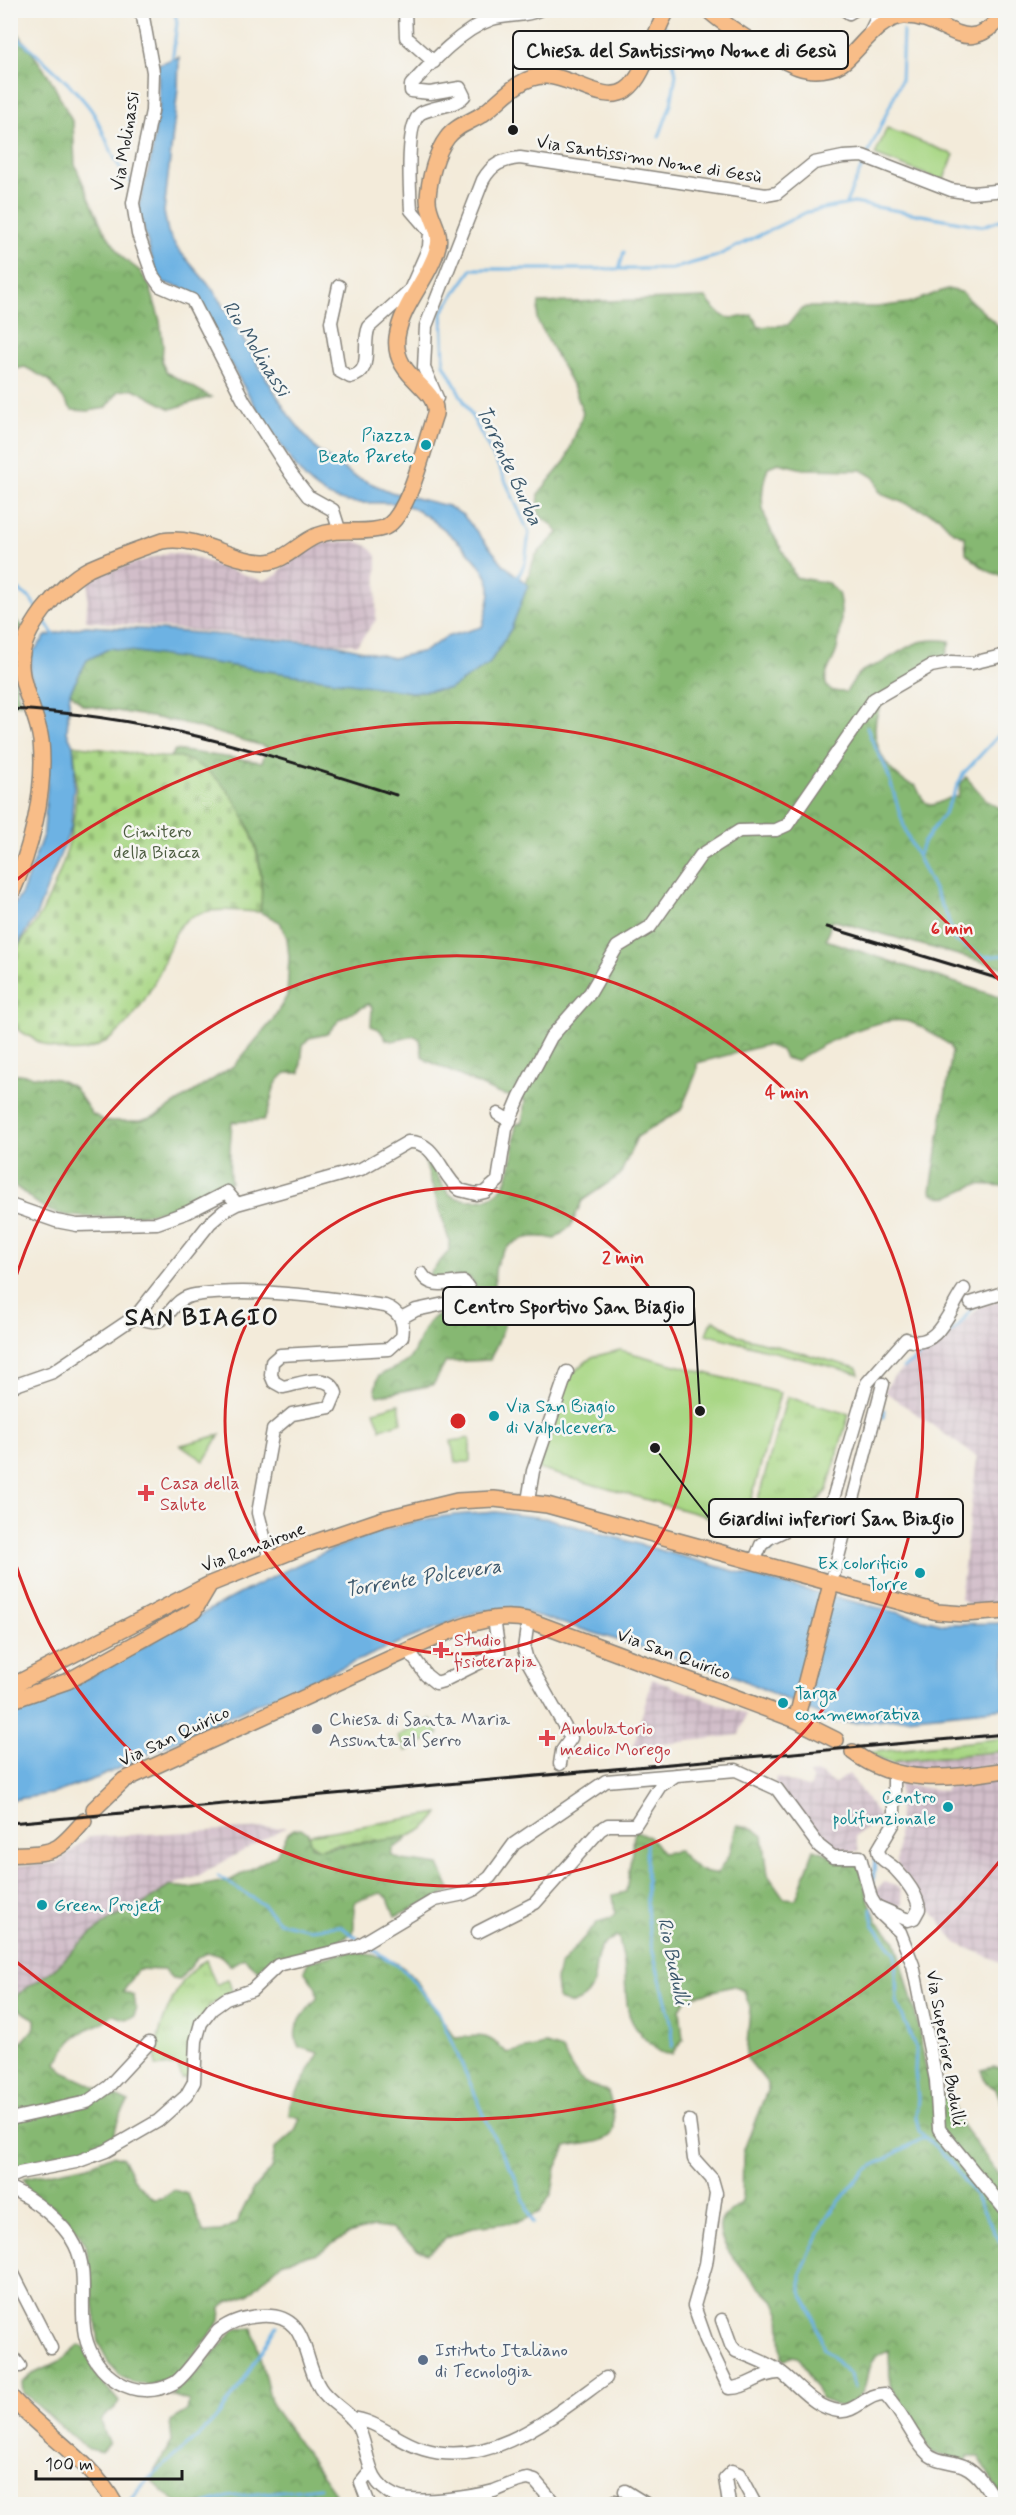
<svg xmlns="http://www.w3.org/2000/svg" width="1016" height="2515" viewBox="0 0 1016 2515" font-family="Mynerve,sans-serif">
	<defs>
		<pattern id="industrial-grid" width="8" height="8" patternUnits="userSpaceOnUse" patternTransform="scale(1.5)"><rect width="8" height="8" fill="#d1bdc9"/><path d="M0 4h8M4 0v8" fill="none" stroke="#b3a2ac"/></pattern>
		<pattern id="grass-tufts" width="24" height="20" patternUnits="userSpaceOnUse" patternTransform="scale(1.5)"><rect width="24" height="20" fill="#a9d785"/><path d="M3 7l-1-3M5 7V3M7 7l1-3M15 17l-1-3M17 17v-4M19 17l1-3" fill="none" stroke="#91b872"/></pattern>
		<pattern id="forest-crowns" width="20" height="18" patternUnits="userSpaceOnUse" patternTransform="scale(1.5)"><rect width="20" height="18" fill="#86b872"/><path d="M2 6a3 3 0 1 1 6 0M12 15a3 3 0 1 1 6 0" fill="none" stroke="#6d955d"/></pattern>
		<pattern id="cemetery-stones" width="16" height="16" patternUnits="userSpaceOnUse" patternTransform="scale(1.5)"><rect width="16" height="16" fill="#a9d785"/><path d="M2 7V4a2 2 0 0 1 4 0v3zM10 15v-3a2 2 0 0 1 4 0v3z" fill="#91b872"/></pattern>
	</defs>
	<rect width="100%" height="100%" fill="#f6f6f2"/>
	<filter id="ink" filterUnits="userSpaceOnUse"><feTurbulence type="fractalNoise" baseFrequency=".0167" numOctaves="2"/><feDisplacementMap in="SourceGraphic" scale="12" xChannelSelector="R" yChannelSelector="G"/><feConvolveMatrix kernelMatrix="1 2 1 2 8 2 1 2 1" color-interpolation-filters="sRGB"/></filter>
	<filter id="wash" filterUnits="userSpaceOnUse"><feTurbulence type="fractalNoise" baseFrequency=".008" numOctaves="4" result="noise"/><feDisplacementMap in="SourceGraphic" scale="24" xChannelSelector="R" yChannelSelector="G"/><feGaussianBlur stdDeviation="1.35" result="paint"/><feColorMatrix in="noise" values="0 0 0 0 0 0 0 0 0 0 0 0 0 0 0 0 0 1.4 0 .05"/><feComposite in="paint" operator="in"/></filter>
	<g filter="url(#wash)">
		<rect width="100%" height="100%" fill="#f3ebda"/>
		<path fill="url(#industrial-grid)" d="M356 541 370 547 377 556 376 620 357 645 86 621 89 577 168 553 187 555 263 581 277 575 285 564 304 551 325 542Z
			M1005 1300V1603L970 1605 960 1599 977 1457 884 1391 894 1376 943 1339 945 1341 981 1306Z
			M652 1679 746 1714 739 1735 633 1748Z
			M1005 1751V1764L950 1770H911L894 1764 897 1761Z
			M819 1773 834 1784 849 1774 881 1819 855 1836 859 1851 831 1852 775 1785 776 1777 810 1788 813 1781 809 1774Z
			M1005 1779V1964L956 1943 897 1864 900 1784 946 1791V1787Z
			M286 1827 196 1877 170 1886 133 1911 112 1918 79 1944 56 1968 11 1998V1866L57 1863 88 1837Z
			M885 1882 900 1888 903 1903 898 1909 884 1907 875 1895 878 1887Z"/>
		<path fill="url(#grass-tufts)" stroke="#627a50" stroke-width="1.5" d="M714 1320 739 1336 857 1368 859 1374 706 1334 710 1324Z
			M787 1397 849 1414 827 1490C811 1516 781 1516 758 1534L749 1531Z
			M399 1404 402 1422 381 1429 374 1411Z
			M220 1435 204 1461 181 1445Z
			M470 1438V1462H455L451 1441Z
			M1005 1738V1751L897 1761 894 1764 865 1753Z
			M439 1813C414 1853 357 1835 319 1849L309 1842V1835Z
			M206 1960 216 1985 228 1979 232 1991 208 2007 190 2077 182 2079 178 2066H156C152 2036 178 1973 206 1960Z"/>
		<path fill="url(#forest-crowns)" stroke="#516a47" stroke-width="1.5" d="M11 23 50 78 73 123 75 165 103 229 123 258 140 271 150 287 160 321 163 345 162 362 166 372 211 397 171 409 134 389 119 391 106 408 88 411 72 410 49 380 25 367 11 370Z
			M947 289 961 292 1005 332V576C988 574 979 565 966 553L965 537 952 531 938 516 886 496 879 491 875 478 861 470 803 469 778 463 768 467C750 522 778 531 795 577L828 583 838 593C843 610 841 631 837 649 835 659 823 673 826 684 828 692 839 692 846 692 851 685 856 674 864 670 871 666 879 665 885 661 910 645 919 637 950 641L945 659C929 669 899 684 887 697 864 724 877 762 904 781 907 784 912 784 916 786 932 822 935 796 958 797L961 783 966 777 986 800 999 808 1005 804V968L832 920 826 940 1005 999V1186C996 1186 984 1183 976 1185 961 1188 944 1207 931 1191L952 1051 950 1045C938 1038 923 1026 910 1022 881 1013 820 1045 796 1061L785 1058 781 1050 766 1045 697 1063V1071L681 1110 637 1137 620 1175 582 1201 571 1226 555 1239C522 1231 491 1247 495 1285 496 1299 505 1309 504 1325 502 1336 494 1349 490 1360L446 1362 433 1385 378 1396 375 1390 378 1377C387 1369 404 1367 410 1358 420 1344 421 1325 437 1315 448 1307 466 1311 475 1298 479 1291 473 1282 469 1277L442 1279 432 1277 430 1273 449 1251V1240L424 1159C437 1167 439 1187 452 1196 459 1200 467 1200 475 1200 515 1200 512 1154 516 1124L521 1123C525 1116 523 1109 525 1100L497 1093 426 1060 422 1054 420 1039 414 1036 392 1041 386 1039 379 1029 371 1026 372 1008 369 1004 340 1019 327 1034 309 1038 303 1045 300 1073H286C266 1088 276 1103 263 1120L232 1122C231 1139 227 1168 231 1182 185 1207 152 1218 99 1217 84 1217 67 1217 53 1212 37 1207 25 1191 11 1184V1073L57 1079 74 1087 92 1114 105 1121H141L158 1115 235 1065 272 1021 287 996 289 957 287 938 280 922 260 912C267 865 252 812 215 781 204 771 188 764 175 757L169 758 175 750 262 762 267 747 179 722 83 705 70 692 87 660 110 648 169 656 489 664 511 629 535 556 558 533 554 526 541 517 538 510 539 493 566 460 583 413 575 390 537 320 539 303 706 298C721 319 726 321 752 315L759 327 788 325 799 311 806 307H877L909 303Z
			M10 615 22 626C14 653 11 677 21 704H11Z
			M738 1825 754 1829 763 1836 768 1875 784 1898 796 1899 814 1849 860 1865 867 1895 877 1921 896 1941 916 2016 929 2085 932 2090 953 2102 959 2121 1005 2183V2504L979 2457H968L965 2462 931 2451 890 2384 889 2350C851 2363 884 2391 841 2407L821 2399 800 2358 793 2356 785 2360 782 2358 780 2312 775 2302C760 2286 706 2241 723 2218 728 2212 736 2207 742 2202L743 2152 768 2088V2084L746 2057 750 2008 744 1991 733 1986 687 1998 680 2009 683 2040 672 2054C661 2055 656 2049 648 2042 624 2019 627 2006 625 1975 625 1963 621 1950 619 1938L616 1936C611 1940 604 1944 601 1948 589 1968 604 1993 572 2004L558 1999 556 1980 559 1966 598 1922 611 1918 615 1913 613 1895 626 1892 635 1830 650 1837 662 1853 679 1851C691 1863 698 1874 717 1874L730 1853 736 1827Z
			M301 1828 308 1833 311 1846 318 1849 407 1837 404 1842 393 1848 391 1855 402 1860 439 1865 451 1891 395 1916 388 1898 381 1893 356 1901C351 1912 356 1921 353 1933L323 1948 276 1962 260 1972 244 1958 231 1966 221 1956 207 1952 196 1959 180 1979 172 1978 164 1970 138 1969 123 1992 134 1996 136 2009 134 2017 126 2019 113 2015C98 2028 96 2024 82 2032 70 2039 64 2051 57 2063L63 2072 129 2102C120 2114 114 2125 115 2141 82 2157 47 2165 11 2170V2122L29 2109 11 2112 10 2048 24 2040 35 2027V2019L18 2009 15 2001 17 1995 56 1968 79 1944 112 1918 133 1911 170 1886 189 1888 231 1880 276 1855 288 1833 294 1829Z
			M347 1952C423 1956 415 1991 456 2038 483 2035 488 2033 507 2053L546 2045 562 2050C576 2076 577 2084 608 2091 622 2143 614 2139 566 2147L556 2168 552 2193 540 2212 517 2222 473 2227 447 2238 428 2253 417 2249 391 2229 374 2227 348 2234 318 2253 284 2261 248 2295 228 2302 221 2308 220 2321 179 2375 167 2381 149 2385 133 2383 121 2376 109 2363 99 2344 86 2244 70 2223 29 2191 23 2178 89 2165 113 2155 123 2158 137 2184 153 2199 162 2198 174 2190 188 2194 204 2233 220 2232 237 2222 252 2191 271 2169 275 2149 295 2131 300 2118 289 2115 290 2104 319 2053 299 2047C288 2028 305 2013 317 1998L316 1988 304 1971 308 1962Z
			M993 2067 1005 2069V2111L996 2089 985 2082 981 2070Z
			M253 2328 272 2406 335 2493 330 2504H178L153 2482 154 2472 172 2442 170 2421 187 2411 189 2401 171 2395 194 2376 235 2329Z
			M79 2345 84 2347 98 2377 119 2402C115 2412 104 2413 100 2422L109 2443 101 2452 86 2448 23 2393 22 2383 33 2374 60 2361Z"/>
		<path fill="url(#cemetery-stones)" stroke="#627a50" stroke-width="1.5" d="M73 745C102 749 131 753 160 757 167 758 176 756 183 758 241 778 268 857 260 912 234 911 200 904 181 925 173 933 165 960 160 971 142 1009 109 1061 60 1050 42 1046 26 1034 10 1025 10 1007 6 977 10 960 13 951 38 922 43 910 69 859 83 802 73 745Z"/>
		<path fill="#a9d785" stroke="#627a50" stroke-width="1.5" d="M887 128 954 155 943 181 875 155Z
			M620 1350 780 1393 744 1527 538 1469 569 1376 592 1357Z
			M431 1719 439 1734 406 1751 398 1736Z"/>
		<path fill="#6db2e3" stroke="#446780" stroke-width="1.5" d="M179 57 178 88 164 212 168 232 177 248 214 291 288 414 316 449 354 476 391 492 448 506 463 515 504 565 528 585 511 629 489 664 450 689 411 692 110 648 87 660 70 692 67 732 73 745 75 769 71 828 36 916 11 955 10 912 22 893 44 832 49 756 45 728 30 672 32 653 46 636 86 626 159 630 334 644 393 658 425 651 446 637 482 627C485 616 491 599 490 587 487 562 431 514 408 506 375 496 350 514 316 488 300 476 290 458 279 442 247 396 221 347 194 297L182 288 162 282 155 269 138 209 151 158 159 105 158 64Z
			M496 1512 550 1519 762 1579 944 1624 1005 1623V1708L856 1723 835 1722 732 1675 512 1608 477 1612 401 1642 249 1707 100 1777 55 1793 11 1800V1709C64 1695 114 1663 162 1636 247 1590 332 1539 428 1519 449 1514 473 1514 496 1512Z"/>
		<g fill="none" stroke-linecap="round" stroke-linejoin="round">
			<path stroke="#6db2e3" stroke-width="3" d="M10 30C32 51 82 92 95 116 108 140 113 164 133 184
				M172 62 177 22 174 10
				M659 137 671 104 676 74 666 27
				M868 154 901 81 903 31
				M845 205 865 160
				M619 269 624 252
				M517 579 525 563 529 533 501 471 444 364 442 312 472 269H672L717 256 807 212 854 203 983 226 1006 218
				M10 584 30 598 37 609
				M44 620 55 637
				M1006 709 999 735 963 774 945 812 923 843 918 857 947 916 954 940 984 957 1006 955
				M867 727C871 742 880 754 886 769 897 799 902 830 918 857
				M903 1368 957 1328 973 1307
				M883 1417 885 1410
				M770 1553 775 1546 835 1513
				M646 1844C647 1874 645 1907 650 1938 654 1966 677 2024 672 2047
				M218 1876 262 1904 279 1922 309 1929 340 1926 357 1938
				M873 1885 875 1858
				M871 1908 873 1924 895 1953 897 2002 916 2049 915 2071 918 2098 916 2117 919 2131 948 2159 976 2197 1006 2253
				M371 1948 406 1972 438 2011 499 2148 513 2172 533 2223
				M854 2388 850 2375 824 2348 811 2310 801 2292V2273L826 2218 865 2170 925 2137
				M128 2504C150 2470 189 2449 216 2418 240 2390 257 2357 277 2326
				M205 2504 228 2497 320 2487"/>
		</g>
	</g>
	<g filter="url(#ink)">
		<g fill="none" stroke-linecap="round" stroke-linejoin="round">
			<g stroke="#88847b" stroke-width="15">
				<path id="minor" d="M138 10 143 17 153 72 152 111 133 203 138 234 153 276 160 286 192 300 244 401 291 474 308 496 333 510 339 529
					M405 10 406 37 434 62
					M845 10 849 13 854 10
					M869 34 881 10
					M339 286 331 322 339 371 350 377C375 372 361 344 369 327L410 290 429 247 430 232 411 210C410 192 405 123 421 113 434 106 454 107 464 96L460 88 430 93 411 91V85C433 61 461 30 492 19 507 14 524 17 539 10
					M437 398 424 368 426 326 483 180C492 164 502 160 520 158L766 195 777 193 814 163 843 157 863 156 951 190 972 193 1006 190
					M498 1114 510 1121
					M10 1205 56 1221 77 1225 157 1223 188 1212 227 1192 237 1204
					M971 1303 1006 1292
					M136 1316C173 1334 165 1299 195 1295 254 1287 326 1297 385 1306 399 1311 405 1322 402 1337L389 1349 280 1355 272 1362 271 1375 274 1382 283 1387C300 1384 329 1371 336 1393L330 1407 292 1414 273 1430 258 1513 270 1560
					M401 1318 416 1310 463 1300 468 1296 469 1289 464 1282C449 1282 431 1290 422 1274
					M10 1387 53 1372 136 1316 210 1223 224 1211 237 1204 361 1169 408 1142C436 1140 441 1176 460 1190L476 1194 485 1192 498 1181 506 1129 520 1096 551 1037 590 993 617 947 650 927 701 855 739 831 776 830 787 825 874 699 931 666 952 662 972 663 1006 655
					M528 1501 533 1471 567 1372
					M754 1562 761 1545 769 1538 825 1511 833 1499 867 1383 906 1339C938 1353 950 1307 964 1289
					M831 1584 883 1384
					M528 1620 524 1649 527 1660 571 1738 562 1751 560 1764
					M409 1651 426 1675 436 1683 443 1681 499 1653 494 1618
					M878 1907 908 1920 914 1918 919 1909C918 1896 906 1880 897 1871 890 1862 880 1862 878 1850L894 1823V1773
					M478 1932 535 1903 600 1830 608 1825H635L660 1786 676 1775
					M10 2119 87 2102 108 2087 149 2043
					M689 2121 694 2159 712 2179 716 2193 706 2264 694 2306 706 2340 729 2388C747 2389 761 2372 780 2373
					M10 2177 19 2173 76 2162 106 2151 158 2121 186 2096 194 2082 196 2041 201 2023 212 2009 226 1999 252 1990 278 1965 358 1946 435 1900 464 1894 475 1889 490 1877 514 1844 606 1781 736 1770 777 1789 819 1846 833 1857H860L871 1898 880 1913 900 1932 913 1965 936 2080 939 2129 1006 2211
					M10 2188C33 2199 64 2222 75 2245 89 2272 79 2306 85 2335 94 2376 135 2404 174 2383 184 2378 209 2342 218 2331 231 2321 244 2317 260 2316 310 2312 301 2357 320 2388 330 2404 350 2411 358 2427 371 2454 364 2481 395 2496 416 2506 472 2497 494 2491 505 2487 517 2480 528 2479L535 2481 555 2504
					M10 2268 51 2348
					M722 2320 731 2345 736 2351C751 2357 769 2363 782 2373 800 2387 815 2408 839 2411 856 2413 867 2393 885 2394 902 2411 910 2434 925 2451 935 2463 951 2460 964 2466 978 2472 990 2491 996 2504
					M10 2353 20 2366
					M351 2418C377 2420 398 2442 423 2449 491 2470 554 2415 606 2378
					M625 2491 646 2504
					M615 2501 620 2504
					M369 2504 361 2483 370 2472
					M729 2504 725 2478 732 2471 739 2474 755 2504"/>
			</g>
			<g stroke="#88847b" stroke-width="18">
				<path id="major" d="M708 10C724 25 778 60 798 67 812 72 834 71 846 60 862 46 880 17 904 16 949 15 965 64 1006 11
					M10 897C31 850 46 793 41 741 38 715 22 692 21 666 19 632 60 584 89 569 111 559 139 549 162 541 201 535 228 561 264 562 283 563 299 543 316 536 341 526 362 535 383 528 409 520 426 438 435 414 439 387 392 378 397 337 402 303 430 278 438 246 442 229 427 215 428 198 429 180 436 152 447 138 456 125 472 122 484 113 503 99 518 77 544 76 571 75 604 105 626 90 647 76 653 30 668 10
					M10 1687 210 1584 310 1544 383 1519 457 1501 494 1499 547 1505 937 1612 964 1614 1006 1611
					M10 1701 68 1681 194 1611 210 1584
					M796 1720 831 1584
					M853 1752C899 1787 952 1778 1006 1770
					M94 1809 124 1780 446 1633C471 1622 500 1613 528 1620L796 1720 836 1740
					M10 1855C55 1852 55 1855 84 1821
					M10 2396C43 2434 91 2460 115 2504"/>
			</g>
			<use href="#minor" stroke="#fff" stroke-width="12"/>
			<use href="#major" stroke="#f8bd88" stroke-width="15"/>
			<path stroke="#1c1c1c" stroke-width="3" d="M10 709C151 715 264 753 396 795
				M827 927 1006 981
				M10 1823 1006 1734"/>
		</g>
	</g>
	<g fill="none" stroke="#d62828" stroke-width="3">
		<circle cx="458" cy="1421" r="233"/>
		<path d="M11 1293A465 465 0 1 1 11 1549"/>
		<path d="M1004 1856A698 698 0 0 1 14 1960M14 882A698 698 0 0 1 1004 986"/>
	</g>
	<g fill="#0f9aa8" stroke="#f6f6f2" stroke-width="2">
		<circle cx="426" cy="445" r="6"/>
		<circle cx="494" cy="1416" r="6"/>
		<circle cx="920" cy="1573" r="6"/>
		<circle cx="783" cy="1703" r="6"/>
		<circle cx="948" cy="1807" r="6"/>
		<circle cx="42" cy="1905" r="6"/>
	</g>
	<g fill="#e0444e" stroke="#f6f6f2" stroke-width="2">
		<path d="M143 1484h6v6h6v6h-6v6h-6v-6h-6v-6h6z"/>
		<path d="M438 1641h6v6h6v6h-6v6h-6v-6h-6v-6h6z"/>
		<path d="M544 1729h6v6h6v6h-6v6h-6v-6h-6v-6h6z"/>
	</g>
	<circle fill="#6b7280" stroke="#f6f6f2" stroke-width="2" cx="317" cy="1729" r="6"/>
	<circle fill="#5c6f8a" stroke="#f6f6f2" stroke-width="2" cx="423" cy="2360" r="6"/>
	<g text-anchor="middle" stroke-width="5" stroke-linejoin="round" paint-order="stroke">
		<g font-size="18" fill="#1c1c1c" stroke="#f6f6f2">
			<text transform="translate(125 141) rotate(-81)" y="6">Via Molinassi</text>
			<text transform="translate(649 159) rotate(9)" y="6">Via Santissimo Nome di Gesù</text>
			<text transform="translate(253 1547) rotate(-21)" y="6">Via Romairone</text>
			<text transform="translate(674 1654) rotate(20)" y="6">Via San Quirico</text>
			<text transform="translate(174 1736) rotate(-25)" y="6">Via San Quirico</text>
			<text transform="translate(946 2048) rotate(80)" y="6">Via Superiore Budulli</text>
		</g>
		<g font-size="18" fill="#0d838f" stroke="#f6f6f2" text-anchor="end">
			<text x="414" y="441">Piazza<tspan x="414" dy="21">Beato Pareto</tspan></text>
			<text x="506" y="1412" text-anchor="start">Via San Biagio<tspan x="506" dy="21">di Valpolcevera</tspan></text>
			<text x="908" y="1569">Ex colorificio<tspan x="908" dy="21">Torre</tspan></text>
			<text x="795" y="1699" text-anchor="start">Targa<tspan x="795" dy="21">commemorativa</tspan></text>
			<text x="936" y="1803">Centro<tspan x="936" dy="21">polifunzionale</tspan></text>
			<text x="54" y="1911" text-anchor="start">Green Project</text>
		</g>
		<g font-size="18" fill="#4d5d41" stroke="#f6f6f2">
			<text x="157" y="837">Cimitero<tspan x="157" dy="21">della Biacca</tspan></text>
		</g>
		<g font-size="18" fill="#be3a42" stroke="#f6f6f2" text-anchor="start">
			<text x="160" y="1489">Casa della<tspan x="160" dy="21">Salute</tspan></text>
			<text x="454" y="1646">Studio<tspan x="454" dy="21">fisioterapia</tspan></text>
			<text x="560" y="1734">Ambulatorio<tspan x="560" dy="21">medico Morego</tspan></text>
		</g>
		<g font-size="18" fill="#5b616d" stroke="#f6f6f2" text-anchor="start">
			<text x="329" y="1725">Chiesa di Santa Maria<tspan x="329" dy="21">Assunta al Serro</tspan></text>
		</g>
		<g font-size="18" fill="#4e5e75" stroke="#f6f6f2" text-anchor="start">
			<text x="435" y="2356">Istituto Italiano<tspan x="435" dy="21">di Tecnologia</tspan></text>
		</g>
		<g font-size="20" font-style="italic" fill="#3c586c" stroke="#f6f6f2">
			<text transform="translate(257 348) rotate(58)" y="7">Rio Molinassi</text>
			<text transform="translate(510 465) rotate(65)" y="7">Torrente Burba</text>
			<text transform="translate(423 1577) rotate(-9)" y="7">Torrente Polcevera</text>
			<text transform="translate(674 1961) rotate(78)" y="7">Rio Budulli</text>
		</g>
		<g font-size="24" font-weight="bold" letter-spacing="1.5" fill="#1c1c1c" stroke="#f6f6f2">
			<text x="202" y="1325">SAN BIAGIO</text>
		</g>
	</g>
	<circle cx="458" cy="1421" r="9" fill="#d62828" stroke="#f6f6f2" stroke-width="3"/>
	<g font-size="18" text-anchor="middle" font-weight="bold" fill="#d62828" stroke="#f6f6f2" stroke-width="5" stroke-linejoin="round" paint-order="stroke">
		<text x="952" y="934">6 min</text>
		<text x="787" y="1098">4 min</text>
		<text x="623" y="1263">2 min</text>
	</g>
	<path fill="none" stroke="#1c1c1c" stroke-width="2" d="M513 130L513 50M700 1411L694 1306M655 1448L709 1518"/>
	<g fill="#1c1c1c" stroke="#f6f6f2" stroke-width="2">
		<circle cx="513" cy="130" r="6"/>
		<circle cx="700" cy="1411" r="6"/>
		<circle cx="655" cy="1448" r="6"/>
	</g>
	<g fill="#f6f6f2" stroke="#1c1c1c" stroke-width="2">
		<rect x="513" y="31" width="335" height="38" rx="6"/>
		<rect x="443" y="1287" width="251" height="38" rx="6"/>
		<rect x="709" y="1499" width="254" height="38" rx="6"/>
	</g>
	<g font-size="20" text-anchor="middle" font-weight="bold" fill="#1c1c1c">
		<text x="681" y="57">Chiesa del Santissimo Nome di Gesù</text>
		<text x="569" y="1313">Centro Sportivo San Biagio</text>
		<text x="836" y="1525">Giardini inferiori San Biagio</text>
	</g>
	<rect width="1016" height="2515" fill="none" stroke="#f6f6f2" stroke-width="36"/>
	<path d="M36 2470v9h146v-9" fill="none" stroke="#1c1c1c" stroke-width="3"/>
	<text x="45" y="2470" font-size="18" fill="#1c1c1c" stroke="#f6f6f2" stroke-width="4.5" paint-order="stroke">100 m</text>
</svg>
